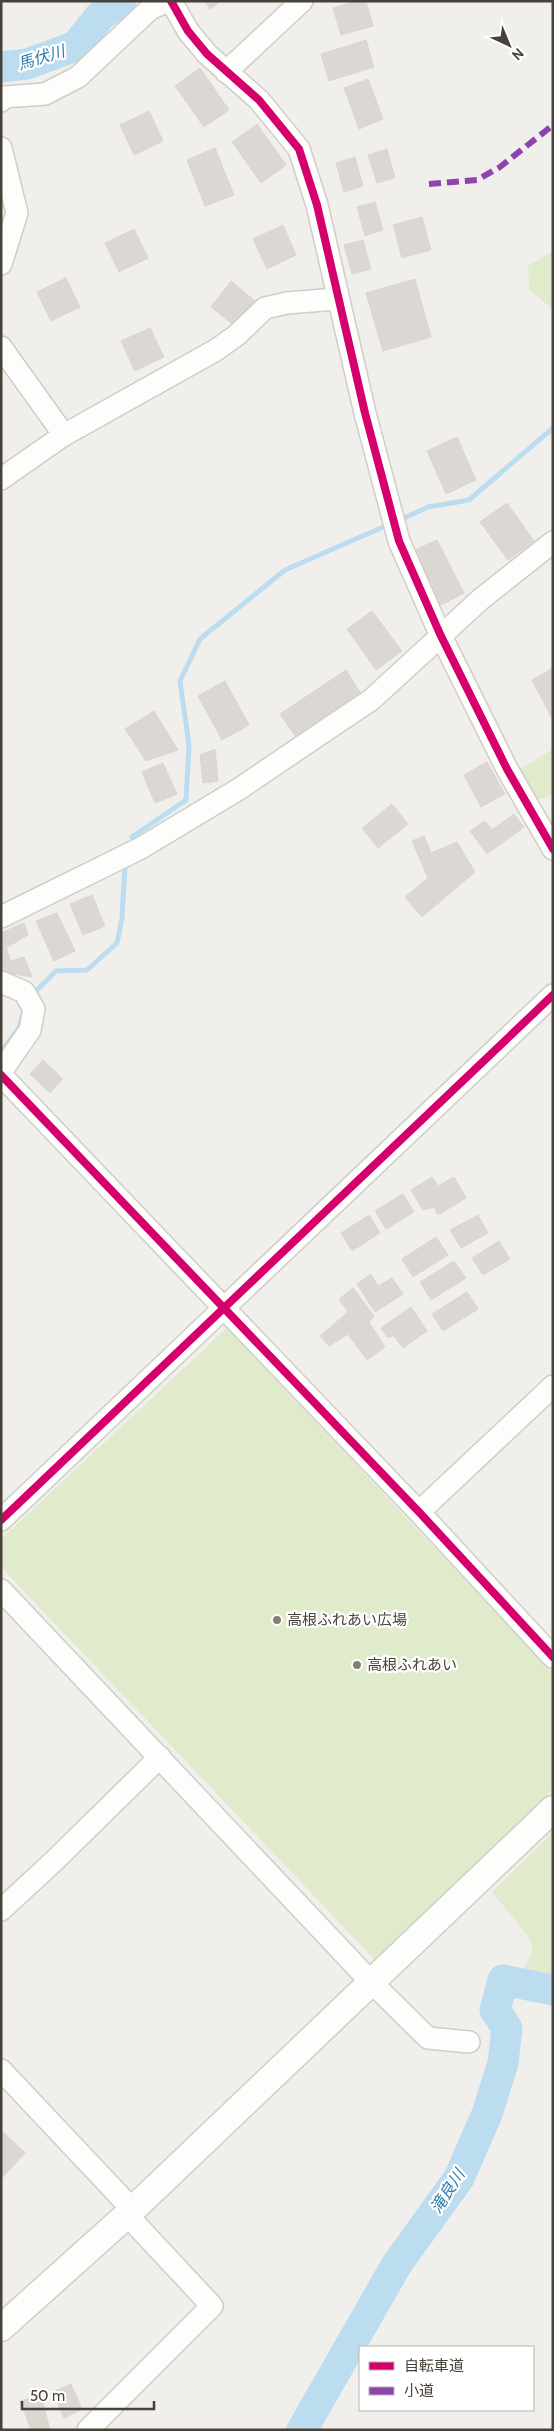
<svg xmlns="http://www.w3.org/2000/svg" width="554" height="2431" viewBox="0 0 554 2431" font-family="Cabin,'Noto Sans JP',sans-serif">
	<rect width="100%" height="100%" fill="#f1efec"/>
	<path fill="#e0ebcc" d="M553 251V309L529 290 528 266Z
		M553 749V795L537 800 520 769Z
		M227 1328 553 1673V1789L375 1960 1 1567V1539Z
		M553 1832V1982L522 1973 533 1950 528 1936 492 1892Z"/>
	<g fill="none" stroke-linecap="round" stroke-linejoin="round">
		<path stroke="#bcddef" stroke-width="5" d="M398 521 428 507 469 500 553 428
			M132 837 186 800 189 745 180 681 200 639 285 570 390 524
			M32 995 56 971 87 970 117 943 122 918 125 866
			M1 1052 19 1028 25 1006"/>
		<path stroke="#bcddef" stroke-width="31" d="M1 67 27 64 76 46 100 16 121 1
			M302 2430 397 2264 459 2178 487 2114 503 2063 507 2028 495 2010 503 1980 553 1990"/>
	</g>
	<path fill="#dbd8d4" stroke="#dad6d2" d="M205 1H221L210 9Z
		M355 1H366L373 26 341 35 333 8Z
		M366 40 374 67 329 81 321 54Z
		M200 68 229 110 204 127 175 86Z
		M368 79 383 119 359 129 344 88Z
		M149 111 163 141 134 155 120 125Z
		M257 124 286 165 261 183 232 142Z
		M215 148 234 195 205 206 187 160Z
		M387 149 395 178 377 183 368 155Z
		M355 157 363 186 344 192 336 163Z
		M375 202 383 230 365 236 357 207Z
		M422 217 431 250 402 258 393 225Z
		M283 225 296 255 267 269 253 239Z
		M134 229 148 258 119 272 105 243Z
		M363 240 371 269 352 274 344 245Z
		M66 278 80 307 51 321 37 292Z
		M415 279 431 337 383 351 366 293Z
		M231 281 256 302 236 327 211 307Z
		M150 328 164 357 135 371 121 341Z
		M457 437 476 480 446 494 427 451Z
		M507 503 534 541 508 560 480 522Z
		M437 540 464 593 441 605 415 550Z
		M372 611 402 651 376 670 347 629Z
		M553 668V720L532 680Z
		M346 670 361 694 296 737 280 714Z
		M225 681 249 725 222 740 198 696Z
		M154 711 178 750 146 761 125 729Z
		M215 749 218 781 203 783 200 755Z
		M487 762 505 794 481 807 464 775Z
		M163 763 177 794 155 803 142 772Z
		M392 804 408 824 378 848 362 828Z
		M514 814 524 827 487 854 470 831 485 821 492 830Z
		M424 836 431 853 457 842 475 872 422 917 405 897 428 878 412 841Z
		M92 895 105 926 83 935 70 904Z
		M57 913 75 951 54 961 36 921Z
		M24 923 28 935 6 948 11 961 24 957 32 977 1 972V933Z
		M43 1060 63 1079 50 1093 30 1074Z
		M432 1177 438 1186 454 1177 466 1198 438 1215 434 1207 423 1210 411 1190Z
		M403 1194 414 1212 386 1229 375 1211Z
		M369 1215 380 1233 352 1251 341 1233Z
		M478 1215 488 1233 461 1248 450 1230Z
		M436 1237 448 1255 413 1277 402 1259Z
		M499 1241 510 1259 483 1275 472 1258Z
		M454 1261 466 1278 431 1300 420 1282Z
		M371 1274 378 1286 392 1278 403 1294 375 1312 357 1284Z
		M353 1288 374 1316 369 1322 385 1347 367 1360 348 1334 329 1346 320 1336 348 1312 339 1299Z
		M467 1292 478 1309 443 1331 432 1314Z
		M411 1307 427 1331 403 1348 394 1336 387 1337 381 1328Z
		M1 2130 25 2153 1 2179Z
		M71 2384 82 2409 64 2418 53 2392Z
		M41 2395 50 2430H31L20 2401Z"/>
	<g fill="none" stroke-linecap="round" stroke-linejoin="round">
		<g stroke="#cfcdc9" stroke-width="24">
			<path id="minor" d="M171 1 188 31 207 54 259 100 299 149 317 205 365 413 399 541 440 634 507 769 553 849
				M226 72 302 1
				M1 101 4 97 45 94 78 77 150 9 168 1
				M1 148 17 213 1 264
				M1 347 64 435
				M1 479 64 435 216 350 237 335 265 308 287 303 337 299
				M1 917 141 848 239 789 332 726 371 700 481 599 553 542
				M1 982 24 992 34 1009 30 1030 1 1072
				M1 1075 419 1512 553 1657
				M419 1512 553 1386
				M1 1520 553 995
				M1 1590 372 1983 428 2038 469 2042
				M1 1910 52 1863 160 1757
				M1 2070 132 2209
				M88 2430 212 2306 127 2215"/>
		</g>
		<g stroke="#cfcdc9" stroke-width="29">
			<path id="tertiary" d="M1 2328 127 2215 553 1809"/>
		</g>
		<use href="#minor" stroke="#fdfdfc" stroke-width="21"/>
		<use href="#tertiary" stroke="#fdfdfc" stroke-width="26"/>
		<path stroke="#8e44ad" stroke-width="6" stroke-dasharray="12 6" stroke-linecap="butt" d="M429 184 477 180 500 167 553 125"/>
		<g stroke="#fff" stroke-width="11">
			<path id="cycleway" d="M171 1 188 31 207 54 259 100 299 149 317 205 365 413 399 541 440 634 507 769 553 849
				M1 1075 419 1512 553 1657
				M1 1520 553 995"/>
		</g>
		<use href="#cycleway" stroke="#d6006c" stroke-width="8"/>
	</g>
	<g fill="#837e76" stroke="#fff" stroke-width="2">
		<circle cx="277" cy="1620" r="5"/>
		<circle cx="357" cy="1665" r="5"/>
	</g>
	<g text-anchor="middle" stroke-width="4.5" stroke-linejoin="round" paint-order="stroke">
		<g font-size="15" fill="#484137" stroke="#fff" text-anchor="start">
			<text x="287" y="1625">高根ふれあい広場</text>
			<text x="367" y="1670">高根ふれあい</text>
		</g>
		<g font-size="16" font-style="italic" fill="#2f7cab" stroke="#fff">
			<text transform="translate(41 57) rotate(-17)" y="6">馬伏川</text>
			<text transform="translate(447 2191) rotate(-57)" y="6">滝良川</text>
		</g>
	</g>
	<rect width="554" height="2431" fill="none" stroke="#484137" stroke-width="5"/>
	<rect x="359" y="2346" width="175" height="65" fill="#ffffff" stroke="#b6b3af"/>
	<rect x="369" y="2362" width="25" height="8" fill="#d6006c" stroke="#b6b3af"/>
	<text x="404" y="2371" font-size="15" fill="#484137">自転車道</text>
	<rect x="369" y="2387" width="25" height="8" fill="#8e44ad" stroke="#b6b3af"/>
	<text x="404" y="2396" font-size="15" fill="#484137">小道</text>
	<g transform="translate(509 45) rotate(136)" stroke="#ffffff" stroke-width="4" paint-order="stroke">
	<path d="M0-4L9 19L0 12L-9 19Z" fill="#484137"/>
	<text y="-8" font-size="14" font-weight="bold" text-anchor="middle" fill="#484137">N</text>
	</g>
	<path d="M22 2401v8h132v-8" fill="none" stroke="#484137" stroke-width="2.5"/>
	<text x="30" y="2401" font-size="15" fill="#484137" stroke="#ffffff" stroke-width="4" paint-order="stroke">50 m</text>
</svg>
